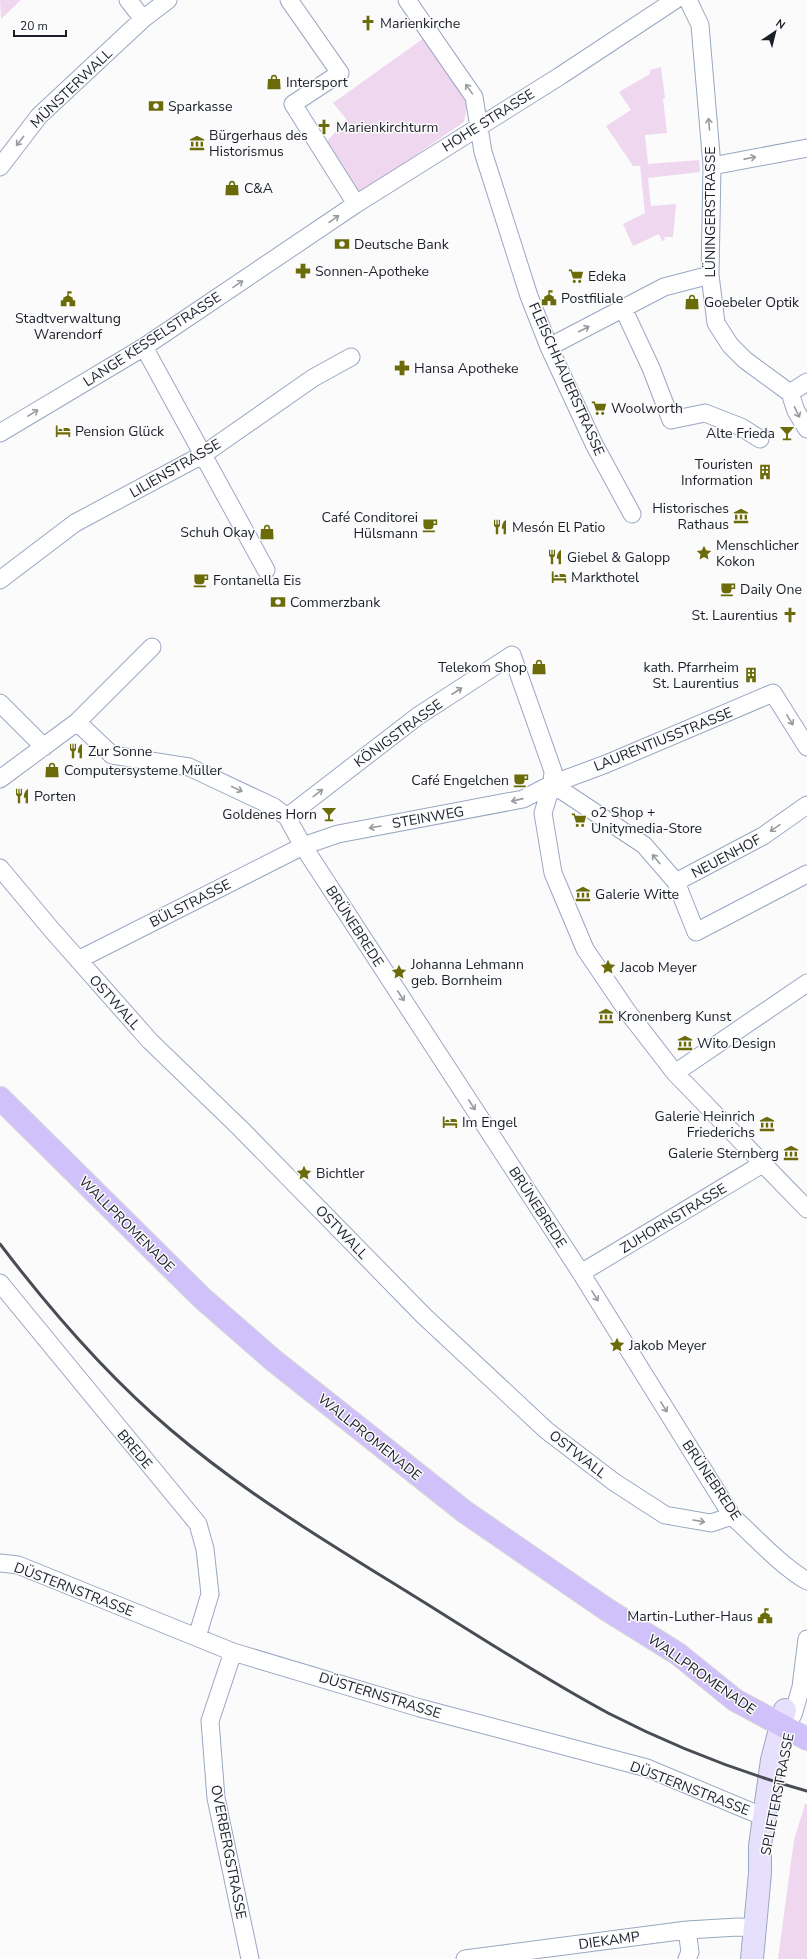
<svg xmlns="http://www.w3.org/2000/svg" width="807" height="1959" viewBox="0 0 807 1959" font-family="'Nunito Sans',sans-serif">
	<rect width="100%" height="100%" fill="#fbfbfb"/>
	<path fill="#efd7f0" d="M0 0H21L1 19Z
		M424 38 458 87 467 105 464 122 359 194 325 143 347 120 333 103Z
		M661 67 665 98 663 99 667 133 645 135 648 164 699 160 700 172 648 178 651 206 676 204 673 237H664L665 240 662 241 659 234 633 246 623 224 645 213 640 166H633L606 126 631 110 619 92 650 74V70Z
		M805 1804H807V1959H778L794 1840Z"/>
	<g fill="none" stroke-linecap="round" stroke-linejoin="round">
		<g stroke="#99a7c2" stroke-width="19">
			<path id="street" d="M128 0 143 19
				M289 0 340 73 293 104 356 204
				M407 0 474 97 483 152 529 296 549 347 594 444 632 514
				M688 0 700 25 712 166 710 275 716 323 730 345 745 360 790 393
				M712 166 807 148
				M0 167 39 116 143 19 168 0
				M623 308 651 368 671 420 705 413 741 427 760 439
				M144 347 266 570
				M549 347 664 287 710 275
				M790 393 796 411 807 429
				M790 393 807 382
				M0 433 144 347 356 204 560 76 675 0
				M0 580 75 523 204 454 313 378 351 357
				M0 703 44 747
				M77 722 112 755 189 767 274 807 287 817 303 846 581 1273 732 1516C756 1538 779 1564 807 1581
				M0 779 77 722 152 647
				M552 784 644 845 676 882 763 836 807 805
				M287 817 418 716 512 655 553 771 552 784 543 813 553 873 585 949 627 1011 675 1073 807 1209
				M0 868 51 929 150 1041 241 1129 424 1316 546 1430 614 1482 665 1515 711 1523 732 1516
				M676 882 696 932 807 874
				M78 960 303 846 338 834 523 799 552 784 606 764 773 693 807 747
				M675 1073 807 983
				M581 1273 764 1163
				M0 1283 198 1524 205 1549 210 1594 197 1637
				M0 1563 18 1565 233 1652 420 1708 647 1768 764 1817
				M233 1652 210 1721 216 1798 250 1959
				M793 1715 801 1687 807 1639
				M465 1959 687 1930 738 1927 754 1928
				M687 1959 690 1952 687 1930"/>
		</g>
		<g stroke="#99a7c2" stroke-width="24">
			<path id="secondary" d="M752 1959 760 1873V1846L772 1760 785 1710"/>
		</g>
		<g stroke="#d6d6d8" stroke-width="24">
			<path id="primary" d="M0 1098 202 1298 273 1360 465 1512 606 1609 678 1654 735 1700 807 1739"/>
		</g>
		<use href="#street" stroke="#fff" stroke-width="17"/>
		<use href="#secondary" stroke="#e7e0fd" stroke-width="22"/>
		<use href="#primary" stroke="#d0c1fb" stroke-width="22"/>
		<path stroke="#484c54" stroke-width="3" d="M0 1244C51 1311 106 1375 171 1430 253 1500 347 1554 438 1611 494 1646 550 1682 608 1713 672 1746 739 1772 807 1791"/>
	</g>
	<defs><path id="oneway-shaft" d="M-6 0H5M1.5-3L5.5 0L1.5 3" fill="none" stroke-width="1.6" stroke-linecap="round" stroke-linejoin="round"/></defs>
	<g stroke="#989a9e">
		<use href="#oneway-shaft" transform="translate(469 89) rotate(-125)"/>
		<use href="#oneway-shaft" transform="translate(709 124) rotate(-95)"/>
		<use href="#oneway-shaft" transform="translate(20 141) rotate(128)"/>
		<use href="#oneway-shaft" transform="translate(750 158) rotate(-11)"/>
		<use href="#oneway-shaft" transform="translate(334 219) rotate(-35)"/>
		<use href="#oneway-shaft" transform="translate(238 284) rotate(-34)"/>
		<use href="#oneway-shaft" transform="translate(584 329) rotate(-27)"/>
		<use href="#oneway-shaft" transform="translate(797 412) rotate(64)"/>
		<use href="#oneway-shaft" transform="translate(33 413) rotate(-31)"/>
		<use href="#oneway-shaft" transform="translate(457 691) rotate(-33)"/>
		<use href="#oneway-shaft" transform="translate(790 720) rotate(58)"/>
		<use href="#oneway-shaft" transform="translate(237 789) rotate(25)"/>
		<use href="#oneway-shaft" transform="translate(318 793) rotate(-38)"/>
		<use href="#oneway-shaft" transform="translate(517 800) rotate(167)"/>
		<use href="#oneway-shaft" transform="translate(375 827) rotate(170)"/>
		<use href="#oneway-shaft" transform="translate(775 828) rotate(145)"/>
		<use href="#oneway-shaft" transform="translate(656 859) rotate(-130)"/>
		<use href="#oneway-shaft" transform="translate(401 996) rotate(57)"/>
		<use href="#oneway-shaft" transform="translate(472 1105) rotate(57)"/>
		<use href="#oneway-shaft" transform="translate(595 1296) rotate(58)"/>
		<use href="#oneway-shaft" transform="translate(664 1407) rotate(58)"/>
		<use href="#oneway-shaft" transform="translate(699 1521) rotate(10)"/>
	</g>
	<defs>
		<g id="church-bare" transform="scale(1.2)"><path d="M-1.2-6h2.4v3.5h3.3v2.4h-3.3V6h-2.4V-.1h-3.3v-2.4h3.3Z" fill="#6b6b09" stroke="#fbfbfb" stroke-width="2.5" paint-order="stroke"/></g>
		<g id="shop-bare" transform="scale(1.2)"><path d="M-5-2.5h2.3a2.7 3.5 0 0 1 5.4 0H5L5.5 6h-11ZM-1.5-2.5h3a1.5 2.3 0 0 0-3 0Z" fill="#6b6b09" stroke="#fbfbfb" stroke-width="2.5" paint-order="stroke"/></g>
		<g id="bank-bare" transform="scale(1.2)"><path d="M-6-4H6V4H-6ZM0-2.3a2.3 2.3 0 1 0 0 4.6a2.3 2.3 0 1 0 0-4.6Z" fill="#6b6b09" stroke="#fbfbfb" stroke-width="2.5" paint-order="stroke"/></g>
		<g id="museum-bare" transform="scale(1.2)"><path d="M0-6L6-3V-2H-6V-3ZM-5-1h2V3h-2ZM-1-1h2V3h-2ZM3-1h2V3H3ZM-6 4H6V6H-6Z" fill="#6b6b09" stroke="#fbfbfb" stroke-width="2.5" paint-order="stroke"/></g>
		<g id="pharmacy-bare" transform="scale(1.2)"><path d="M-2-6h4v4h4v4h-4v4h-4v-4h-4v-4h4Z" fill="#6b6b09" stroke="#fbfbfb" stroke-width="2.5" paint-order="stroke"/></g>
		<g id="supermarket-bare" transform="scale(1.2)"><path d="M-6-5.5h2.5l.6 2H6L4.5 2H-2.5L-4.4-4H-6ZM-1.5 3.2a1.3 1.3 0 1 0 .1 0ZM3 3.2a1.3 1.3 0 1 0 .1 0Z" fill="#6b6b09" stroke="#fbfbfb" stroke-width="2.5" paint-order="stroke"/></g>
		<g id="civic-bare" transform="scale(1.2)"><path d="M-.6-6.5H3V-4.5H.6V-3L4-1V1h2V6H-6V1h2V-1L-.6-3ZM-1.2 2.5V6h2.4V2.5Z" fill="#6b6b09" stroke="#fbfbfb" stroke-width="2.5" paint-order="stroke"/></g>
		<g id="hotel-bare" transform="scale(1.2)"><path d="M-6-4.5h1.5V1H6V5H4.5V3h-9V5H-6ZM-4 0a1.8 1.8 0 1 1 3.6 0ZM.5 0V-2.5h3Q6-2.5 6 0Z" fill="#6b6b09" stroke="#fbfbfb" stroke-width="2.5" paint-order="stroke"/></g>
		<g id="bar-bare" transform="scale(1.2)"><path d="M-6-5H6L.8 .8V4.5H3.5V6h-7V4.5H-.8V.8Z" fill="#6b6b09" stroke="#fbfbfb" stroke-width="2.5" paint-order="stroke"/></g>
		<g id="building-bare" transform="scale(1.2)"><path d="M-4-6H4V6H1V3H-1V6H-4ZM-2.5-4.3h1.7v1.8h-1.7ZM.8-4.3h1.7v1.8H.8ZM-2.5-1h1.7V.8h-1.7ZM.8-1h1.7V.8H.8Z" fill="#6b6b09" stroke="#fbfbfb" stroke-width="2.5" paint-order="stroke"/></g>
		<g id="cafe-bare" transform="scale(1.2)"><path d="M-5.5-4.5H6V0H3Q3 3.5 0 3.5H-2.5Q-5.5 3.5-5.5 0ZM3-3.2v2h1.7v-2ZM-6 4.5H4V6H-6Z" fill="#6b6b09" stroke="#fbfbfb" stroke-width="2.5" paint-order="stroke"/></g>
		<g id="restaurant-bare" transform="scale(1.2)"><path d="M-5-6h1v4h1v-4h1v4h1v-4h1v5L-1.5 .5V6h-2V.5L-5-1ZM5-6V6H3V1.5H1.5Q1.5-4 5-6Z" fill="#6b6b09" stroke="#fbfbfb" stroke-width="2.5" paint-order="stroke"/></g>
		<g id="sight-bare" transform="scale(1.2)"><path d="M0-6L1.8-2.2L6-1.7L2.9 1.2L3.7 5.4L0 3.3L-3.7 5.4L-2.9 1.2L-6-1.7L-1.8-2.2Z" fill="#6b6b09" stroke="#fbfbfb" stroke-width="2.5" paint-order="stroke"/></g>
	</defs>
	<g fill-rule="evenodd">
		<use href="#church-bare" x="368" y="23"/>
		<use href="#shop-bare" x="274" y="82"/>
		<use href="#bank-bare" x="156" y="106"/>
		<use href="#church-bare" x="324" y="127"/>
		<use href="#museum-bare" x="197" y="143"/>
		<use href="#shop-bare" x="232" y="188"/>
		<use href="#bank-bare" x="342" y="244"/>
		<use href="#pharmacy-bare" x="303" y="271"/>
		<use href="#supermarket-bare" x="576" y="276"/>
		<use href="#civic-bare" x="549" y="298"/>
		<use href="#civic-bare" x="68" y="299"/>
		<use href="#shop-bare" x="692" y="302"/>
		<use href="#pharmacy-bare" x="402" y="368"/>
		<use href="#supermarket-bare" x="599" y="408"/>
		<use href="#hotel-bare" x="63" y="431"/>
		<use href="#bar-bare" x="787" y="433"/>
		<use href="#building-bare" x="765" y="472"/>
		<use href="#museum-bare" x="741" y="516"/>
		<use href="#cafe-bare" x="430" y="525"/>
		<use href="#restaurant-bare" x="500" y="527"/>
		<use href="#shop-bare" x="267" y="532"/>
		<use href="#sight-bare" x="704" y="553"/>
		<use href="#restaurant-bare" x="555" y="557"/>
		<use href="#hotel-bare" x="559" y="577"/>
		<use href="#cafe-bare" x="201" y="580"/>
		<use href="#cafe-bare" x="728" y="589"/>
		<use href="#bank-bare" x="278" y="602"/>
		<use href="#church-bare" x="790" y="615"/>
		<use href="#shop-bare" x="539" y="667"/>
		<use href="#building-bare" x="751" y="675"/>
		<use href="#restaurant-bare" x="76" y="751"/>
		<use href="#shop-bare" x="52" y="770"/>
		<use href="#cafe-bare" x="521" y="780"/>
		<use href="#restaurant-bare" x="22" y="796"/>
		<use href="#bar-bare" x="329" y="814"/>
		<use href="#supermarket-bare" x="579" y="820"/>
		<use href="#museum-bare" x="583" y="894"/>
		<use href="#sight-bare" x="608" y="967"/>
		<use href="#sight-bare" x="399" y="972"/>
		<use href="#museum-bare" x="606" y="1016"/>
		<use href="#museum-bare" x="685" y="1043"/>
		<use href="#hotel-bare" x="450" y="1122"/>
		<use href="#museum-bare" x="767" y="1124"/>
		<use href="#museum-bare" x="791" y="1153"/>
		<use href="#sight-bare" x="304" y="1173"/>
		<use href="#sight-bare" x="617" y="1345"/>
		<use href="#civic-bare" x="765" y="1616"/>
	</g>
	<g text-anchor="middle" stroke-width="3" stroke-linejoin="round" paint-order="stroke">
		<g font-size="14" fill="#191e28" stroke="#fbfbfb" text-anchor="start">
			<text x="380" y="28">Marienkirche</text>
			<text x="286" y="87">Intersport</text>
			<text x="168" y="111">Sparkasse</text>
			<text x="336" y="132">Marienkirchturm</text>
			<text x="209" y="140">Bürgerhaus des<tspan x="209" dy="16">Historismus</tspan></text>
			<text x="244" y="193">C&amp;A</text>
			<text x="354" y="249">Deutsche Bank</text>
			<text x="315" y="276">Sonnen-Apotheke</text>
			<text x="588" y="281">Edeka</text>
			<text x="561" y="303">Postfiliale</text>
			<text x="704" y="307">Goebeler Optik</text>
			<text x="68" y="323" text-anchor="middle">Stadtverwaltung<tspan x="68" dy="16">Warendorf</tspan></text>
			<text x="414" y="373">Hansa Apotheke</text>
			<text x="611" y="413">Woolworth</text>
			<text x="75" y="436">Pension Glück</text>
			<text x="775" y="438" text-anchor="end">Alte Frieda</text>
			<text x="753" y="469" text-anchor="end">Touristen<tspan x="753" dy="16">Information</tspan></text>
			<text x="729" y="513" text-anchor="end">Historisches<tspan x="729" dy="16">Rathaus</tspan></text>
			<text x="418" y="522" text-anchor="end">Café Conditorei<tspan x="418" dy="16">Hülsmann</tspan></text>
			<text x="512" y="532">Mesón El Patio</text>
			<text x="255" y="537" text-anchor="end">Schuh Okay</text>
			<text x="716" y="550">Menschlicher<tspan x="716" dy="16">Kokon</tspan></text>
			<text x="567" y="562">Giebel &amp; Galopp</text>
			<text x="571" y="582">Markthotel</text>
			<text x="213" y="585">Fontanella Eis</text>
			<text x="740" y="594">Daily One</text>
			<text x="290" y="607">Commerzbank</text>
			<text x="778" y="620" text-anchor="end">St. Laurentius</text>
			<text x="527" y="672" text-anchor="end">Telekom Shop</text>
			<text x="739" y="672" text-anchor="end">kath. Pfarrheim<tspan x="739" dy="16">St. Laurentius</tspan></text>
			<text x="88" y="756">Zur Sonne</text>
			<text x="64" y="775">Computersysteme Müller</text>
			<text x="509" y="785" text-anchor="end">Café Engelchen</text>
			<text x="34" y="801">Porten</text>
			<text x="591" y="817">o2 Shop +<tspan x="591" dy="16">Unitymedia-Store</tspan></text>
			<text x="317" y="819" text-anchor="end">Goldenes Horn</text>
			<text x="595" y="899">Galerie Witte</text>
			<text x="411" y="969">Johanna Lehmann<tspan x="411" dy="16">geb. Bornheim</tspan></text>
			<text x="620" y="972">Jacob Meyer</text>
			<text x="618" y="1021">Kronenberg Kunst</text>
			<text x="697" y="1048">Wito Design</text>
			<text x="755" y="1121" text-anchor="end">Galerie Heinrich<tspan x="755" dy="16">Friederichs</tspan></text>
			<text x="462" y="1127">Im Engel</text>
			<text x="779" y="1158" text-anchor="end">Galerie Sternberg</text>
			<text x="316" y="1178">Bichtler</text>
			<text x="629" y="1350">Jakob Meyer</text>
			<text x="753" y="1621" text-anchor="end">Martin-Luther-Haus</text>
		</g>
		<g font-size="14" fill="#191e28" stroke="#fbfbfb">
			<text transform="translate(71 88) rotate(-44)" y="5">MÜNSTERWALL</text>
			<text transform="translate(488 120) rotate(-32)" y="5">HOHE STRASSE</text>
			<text transform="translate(710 212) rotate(-90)" y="5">LÜNINGERSTRASSE</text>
			<text transform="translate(152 339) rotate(-33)" y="5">LANGE KESSELSTRASSE</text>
			<text transform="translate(567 379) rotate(66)" y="5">FLEISCHHAUERSTRASSE</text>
			<text transform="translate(175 468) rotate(-30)" y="5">LILIENSTRASSE</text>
			<text transform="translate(398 733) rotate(-36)" y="5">KÖNIGSTRASSE</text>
			<text transform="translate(663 739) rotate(-22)" y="5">LAURENTIUSSTRASSE</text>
			<text transform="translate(428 817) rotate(-10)" y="5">STEINWEG</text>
			<text transform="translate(726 856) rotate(-28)" y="5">NEUENHOF</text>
			<text transform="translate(190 903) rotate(-27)" y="5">BÜLSTRASSE</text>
			<text transform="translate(355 926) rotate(57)" y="5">BRÜNEBREDE</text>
			<text transform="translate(115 1002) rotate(48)" y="5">OSTWALL</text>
			<text transform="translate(538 1207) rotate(57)" y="5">BRÜNEBREDE</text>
			<text transform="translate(673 1218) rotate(-31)" y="5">ZUHORNSTRASSE</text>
			<text transform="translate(127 1224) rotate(45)" y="5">WALLPROMENADE</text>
			<text transform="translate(342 1232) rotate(46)" y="5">OSTWALL</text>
			<text transform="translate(370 1437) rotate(39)" y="5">WALLPROMENADE</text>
			<text transform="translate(135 1449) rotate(50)" y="5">BREDE</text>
			<text transform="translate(578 1454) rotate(38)" y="5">OSTWALL</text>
			<text transform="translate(712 1480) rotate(56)" y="5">BRÜNEBREDE</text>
			<text transform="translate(74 1589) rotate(21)" y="5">DÜSTERNSTRASSE</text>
			<text transform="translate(702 1674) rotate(35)" y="5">WALLPROMENADE</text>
			<text transform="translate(380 1695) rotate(17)" y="5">DÜSTERNSTRASSE</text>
			<text transform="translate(690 1788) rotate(21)" y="5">DÜSTERNSTRASSE</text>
			<text transform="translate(777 1794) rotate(-79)" y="5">SPLIETERSTRASSE</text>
			<text transform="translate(229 1852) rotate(79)" y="5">OVERBERGSTRASSE</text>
			<text transform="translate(609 1940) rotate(-8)" y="5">DIEKAMP</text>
		</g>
	</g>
	<g transform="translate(775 32) rotate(35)" stroke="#fbfbfb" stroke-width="3" paint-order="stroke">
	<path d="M0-3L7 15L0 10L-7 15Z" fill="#191e28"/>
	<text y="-6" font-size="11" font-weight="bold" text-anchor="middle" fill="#191e28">N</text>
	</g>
	<path d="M14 30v6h52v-6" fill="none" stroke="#191e28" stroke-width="2"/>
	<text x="20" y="30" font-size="12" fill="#191e28" stroke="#fbfbfb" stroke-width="3" paint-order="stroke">20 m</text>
</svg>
